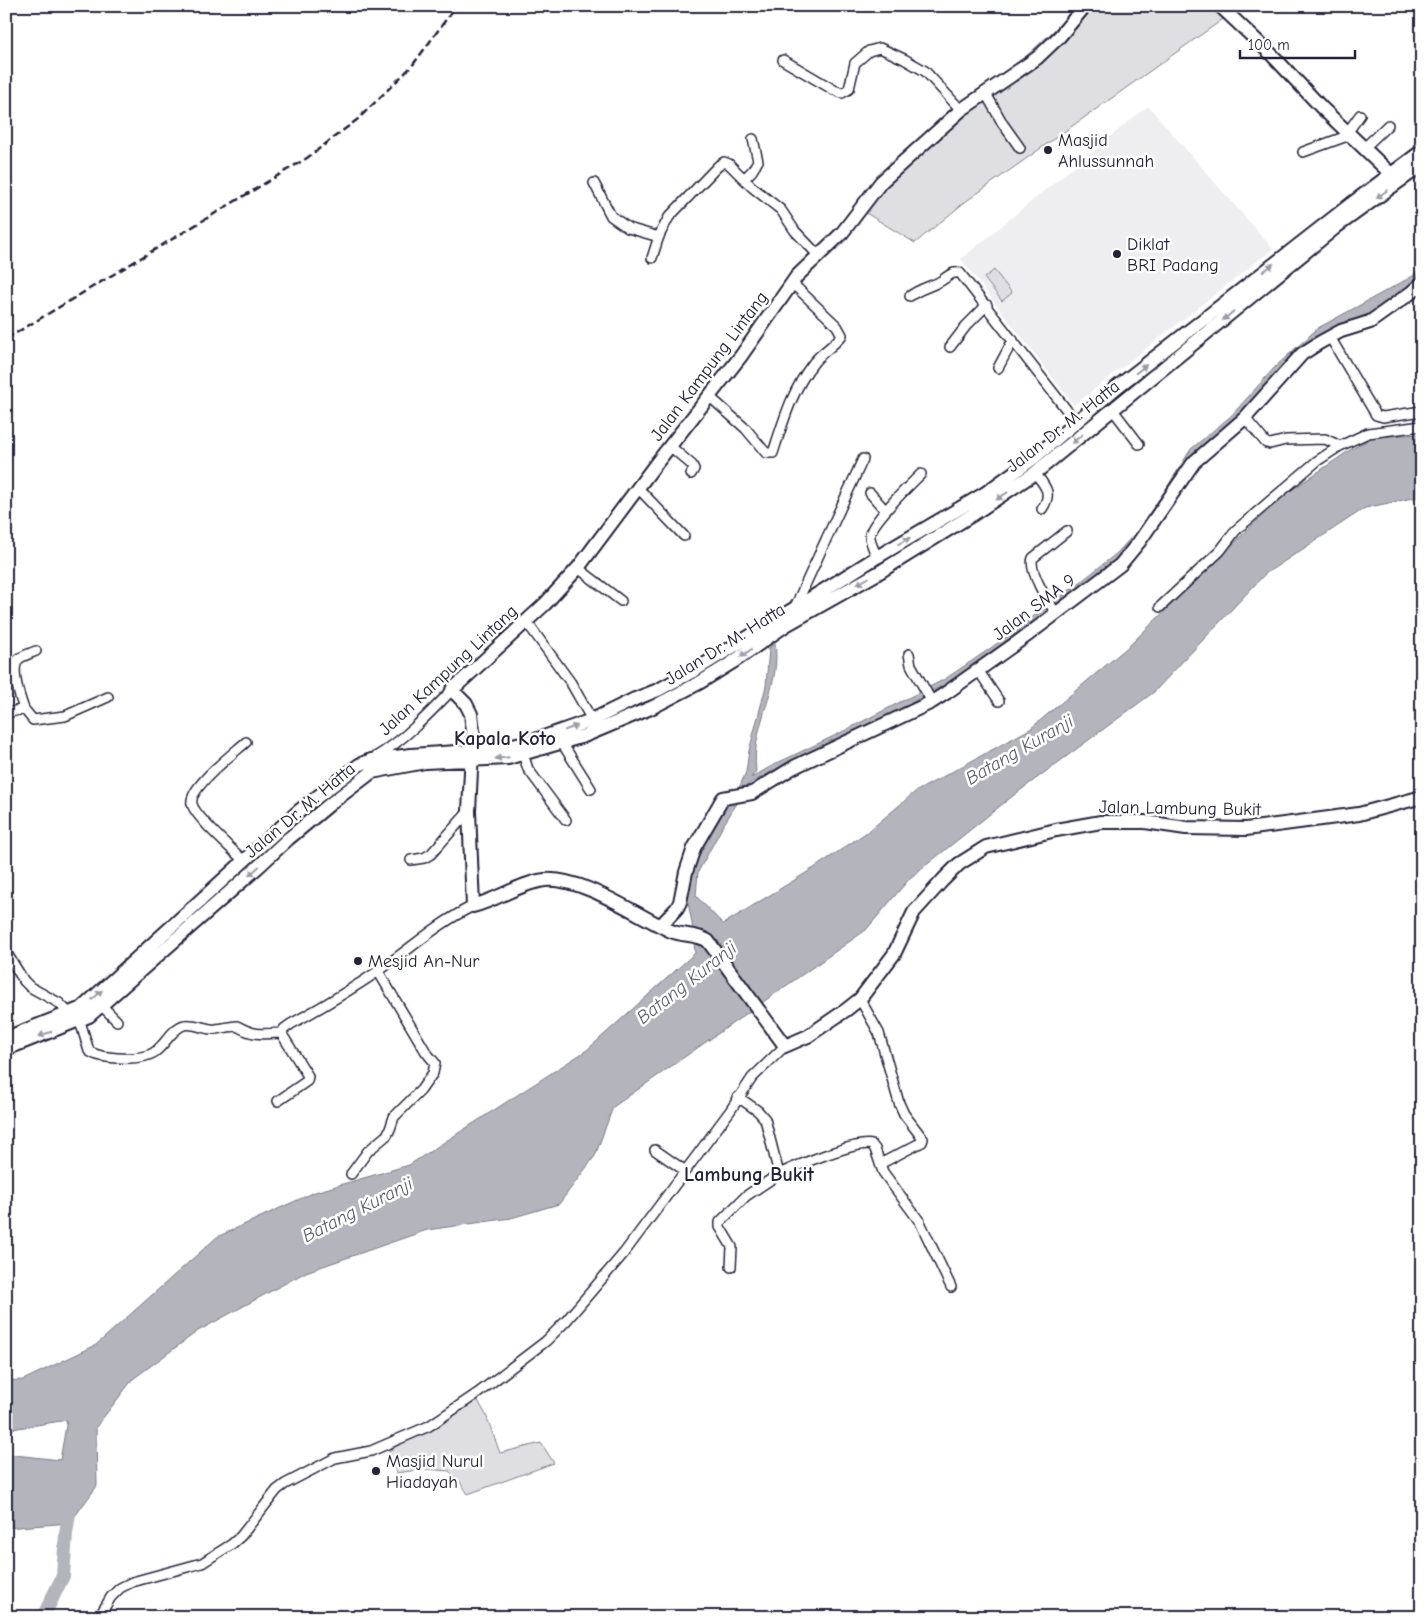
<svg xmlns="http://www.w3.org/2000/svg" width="1428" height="1623" viewBox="0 0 1428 1623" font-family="'Comic Neue',sans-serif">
	<rect width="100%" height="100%" fill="#fff"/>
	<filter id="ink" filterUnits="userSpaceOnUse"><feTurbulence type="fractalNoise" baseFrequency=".02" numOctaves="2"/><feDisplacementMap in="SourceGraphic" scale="10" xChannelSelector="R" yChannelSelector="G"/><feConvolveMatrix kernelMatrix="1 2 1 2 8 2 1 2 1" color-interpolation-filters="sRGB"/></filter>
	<g filter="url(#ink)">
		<path fill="#eeeef1" d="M1148 106 1273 249 1074 405 961 259Z"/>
		<path fill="#dfdfe2" stroke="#80808e" d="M1080 6H1221L1229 15 965 202 915 243 861 210Z
			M994 270 1012 293 1002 301 984 278Z
			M475 1395 486 1415 500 1453 541 1443 554 1463 468 1494 460 1482 449 1471 425 1469 396 1473 389 1451Z"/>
		<path fill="#b4b4bc" stroke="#7a7a88" d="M1422 266V275L1375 311 1322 333 1281 368 1234 419 1116 564 1025 631 949 682 893 713 750 783 724 824 698 872 696 896 723 924 814 868 870 830 915 792 1030 729 1130 645 1280 498 1350 450 1373 437 1422 434V496L1365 508 1265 574 1154 692 1014 795 910 878 866 930 613 1107 595 1156 559 1204 511 1218 427 1230 306 1272 198 1331 133 1379 96 1427 97 1486 70 1523 6 1528V1454L60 1460 67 1420 6 1430V1381L23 1380 96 1345 217 1237 315 1192 409 1165 587 1050 695 953 692 923 685 887 694 857 729 799 739 788 746 772 749 751 766 686 769 648 775 643C782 687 750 727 756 771L751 778 775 764 836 735 945 679 988 650 1083 580 1117 553 1137 531 1164 492 1191 449 1231 416 1275 367 1318 328 1413 276Z"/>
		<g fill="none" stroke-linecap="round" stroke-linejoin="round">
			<path stroke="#b4b4bc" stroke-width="14" d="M43 1617 63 1576 66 1534 70 1505"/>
			<g stroke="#22223b" stroke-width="12">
				<path id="street" d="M783 60 834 90 842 93 849 89 855 63 869 51 880 48 904 59 925 71 961 110
					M985 92 1003 124 1020 148
					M1347 133 1360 115
					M1364 148 1388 125
					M1303 152 1350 135
					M744 179 752 171 758 161 753 139
					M594 183 611 216 628 228 659 237
					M652 258 659 236 669 217 718 166 724 162 729 164 752 187 781 210 795 231 818 255
					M910 296C919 289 929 287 939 282 947 278 951 271 960 273L1076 422
					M1330 337 1376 415 1383 417 1422 411
					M950 347 966 326 987 305
					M998 368 1013 340
					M710 397 746 429 766 453H773C784 419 792 390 814 362 822 352 835 345 842 335L837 326 792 283
					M1113 410 1139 444
					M1245 418 1266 443 1270 444 1286 440 1325 439 1340 446
					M670 446 692 465 694 469 691 474
					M1035 473C1045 486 1053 493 1042 509
					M638 488 684 536
					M870 493 885 510
					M877 557C874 550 869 541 870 534 875 518 908 487 921 474
					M578 568 621 601
					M795 607 863 459
					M1160 607 1220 551 1236 530 1317 461 1340 446 1368 433 1422 426
					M1057 613C1048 604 1028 569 1033 558L1067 531
					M526 621 571 683 592 720
					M909 654 911 665 932 702
					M978 670 999 701
					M24 709C20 698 9 666 20 658 25 655 31 653 36 651
					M6 713 24 709 33 720 65 716 108 697
					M562 743 591 789
					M523 754 528 769 566 820
					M374 758C404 740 428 715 452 690
					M411 860 424 858 431 854 469 811
					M244 861C233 850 195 817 192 804 188 788 234 753 246 742
					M6 952 24 981 30 987 59 1003 69 1013
					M860 999 879 1033 899 1103 904 1114 923 1139 922 1142 880 1164
					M101 1005 117 1021
					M80 1021 89 1051C102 1060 144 1061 156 1051 165 1044 173 1028 184 1025 193 1023 202 1028 211 1029 216 1030 230 1026 237 1026 254 1036 263 1034 282 1033L284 1029 291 1024C320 1008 349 991 377 972 409 950 438 923 473 906
					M278 1101 307 1081 308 1076 283 1036 282 1033
					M655 1150 684 1170
					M351 1174 368 1151 387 1135 390 1129 394 1117 421 1090 433 1073 435 1063 426 1052 378 971
					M779 1174C796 1166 857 1140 872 1145L875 1149 883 1172 920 1222 951 1287
					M731 1267 732 1247 720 1227V1222L746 1196 779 1174 765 1119 758 1111 738 1097
					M99 1617 111 1597 120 1588 132 1582 202 1563 232 1544 241 1536 277 1490 285 1484 335 1458 371 1451 429 1426 478 1393 546 1341 566 1321 624 1253 730 1111 752 1078 785 1046"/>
			</g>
			<g stroke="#22223b" stroke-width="16">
				<path id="secondary" d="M1085 6 1059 37 1037 58 961 110 881 182 842 233 797 276 741 356 655 465 578 568 545 604 452 690 466 704 471 714 473 731 469 811 473 906C497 900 520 883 545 880 583 877 636 915 671 931 682 936 698 934 708 941L785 1046 808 1036 846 1010 860 999 894 954 914 912 943 880 959 864 986 847 1056 830 1101 822H1145L1186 828 1246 829 1359 814 1422 797
					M1220 6 1272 55 1322 108 1391 174
					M661 925 677 908 680 902 686 872 694 848 723 798 752 793 794 767 932 702 946 693 1029 634 1120 565 1139 542 1194 462 1245 418 1302 354 1319 343 1341 331 1370 322 1412 292 1422 283
					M6 1038 82 1008 300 810 359 765 371 760 411 755 487 750 532 741 592 720 635 699 658 690 697 669 877 557 984 494 1034 458 1117 387 1351 204 1422 151
					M6 1049 89 1016 258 867 288 839 330 804 372 772 425 762 508 758 584 736 653 707 699 683 733 662 786 625 878 573 972 515 1035 473 1336 227 1422 165"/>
			</g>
			<use href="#street" stroke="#fff" stroke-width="9"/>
			<use href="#secondary" stroke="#fff" stroke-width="12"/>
			<path stroke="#22223b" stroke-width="2.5" stroke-dasharray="8 4" stroke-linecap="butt" d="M6 339 307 158 358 119 412 66 456 6"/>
		</g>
		<defs><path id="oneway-solid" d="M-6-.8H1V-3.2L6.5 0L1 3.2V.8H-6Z" transform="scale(1.25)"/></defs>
		<g fill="#9c9ca7">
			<use href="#oneway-solid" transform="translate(1382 194) rotate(145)"/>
			<use href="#oneway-solid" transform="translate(1268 268) rotate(-38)"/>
			<use href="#oneway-solid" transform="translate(1228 316) rotate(141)"/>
			<use href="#oneway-solid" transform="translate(1141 369) rotate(-38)"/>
			<use href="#oneway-solid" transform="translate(1077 439) rotate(141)"/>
			<use href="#oneway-solid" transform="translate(1002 496) rotate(146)"/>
			<use href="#oneway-solid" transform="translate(904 541) rotate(-29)"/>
			<use href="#oneway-solid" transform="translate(863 581) rotate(150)"/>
			<use href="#oneway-solid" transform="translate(746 653) rotate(145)"/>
			<use href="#oneway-solid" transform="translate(571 728) rotate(-21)"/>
			<use href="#oneway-solid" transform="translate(502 758) rotate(174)"/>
			<use href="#oneway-solid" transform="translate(254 871) rotate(139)"/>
			<use href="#oneway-solid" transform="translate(97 995) rotate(-43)"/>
			<use href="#oneway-solid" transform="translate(45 1034) rotate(159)"/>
		</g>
	</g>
	<g fill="#22223b" stroke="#fff" stroke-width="2">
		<circle cx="1048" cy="150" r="5"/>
		<circle cx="1117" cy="254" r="5"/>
		<circle cx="358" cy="961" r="5"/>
		<circle cx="376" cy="1471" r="5"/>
	</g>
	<g text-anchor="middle" stroke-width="5" stroke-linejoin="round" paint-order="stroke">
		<g font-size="18" fill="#22223b" stroke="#fff" text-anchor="start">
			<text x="1058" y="146">Masjid<tspan x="1058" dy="21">Ahlussunnah</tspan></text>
			<text x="1127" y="250">Diklat<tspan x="1127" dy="21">BRI Padang</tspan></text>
			<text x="368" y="967">Mesjid An-Nur</text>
			<text x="386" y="1467">Masjid Nurul<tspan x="386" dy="21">Hiadayah</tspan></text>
		</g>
		<g font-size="18" fill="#22223b" stroke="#fff">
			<text transform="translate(709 366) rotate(-53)" y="6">Jalan Kampung Lintang</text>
			<text transform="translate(1063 426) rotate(-38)" y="6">Jalan Dr. M. Hatta</text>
			<text transform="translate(1034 607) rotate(-37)" y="6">Jalan SMA 9</text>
			<text transform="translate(725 644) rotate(-32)" y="6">Jalan Dr. M. Hatta</text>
			<text transform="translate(448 670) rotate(-43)" y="6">Jalan Kampung Lintang</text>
			<text transform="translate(1180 808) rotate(1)" y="6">Jalan Lambung Bukit</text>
			<text transform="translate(300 810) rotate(-40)" y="6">Jalan Dr. M. Hatta</text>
		</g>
		<g font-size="19" font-style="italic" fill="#5c5c6f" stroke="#fff">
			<text transform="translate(1019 749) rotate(-30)" y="7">Batang Kuranji</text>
			<text transform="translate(686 982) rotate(-38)" y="7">Batang Kuranji</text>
			<text transform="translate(357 1209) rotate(-27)" y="7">Batang Kuranji</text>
		</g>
		<g font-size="20" font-weight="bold" fill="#22223b" stroke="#fff">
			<text x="505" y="745">Kapala Koto</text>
			<text x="749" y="1181">Lambung Bukit</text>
		</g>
	</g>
	<rect width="1428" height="1623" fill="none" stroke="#fff" stroke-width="25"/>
	<rect x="12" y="12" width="1403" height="1598" fill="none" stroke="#22223b" stroke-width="2" filter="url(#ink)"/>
	<path d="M1240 50v8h115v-8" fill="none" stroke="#22223b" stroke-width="2.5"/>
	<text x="1248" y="50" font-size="15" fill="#22223b" stroke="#ffffff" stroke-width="4" paint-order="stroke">100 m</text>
</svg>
